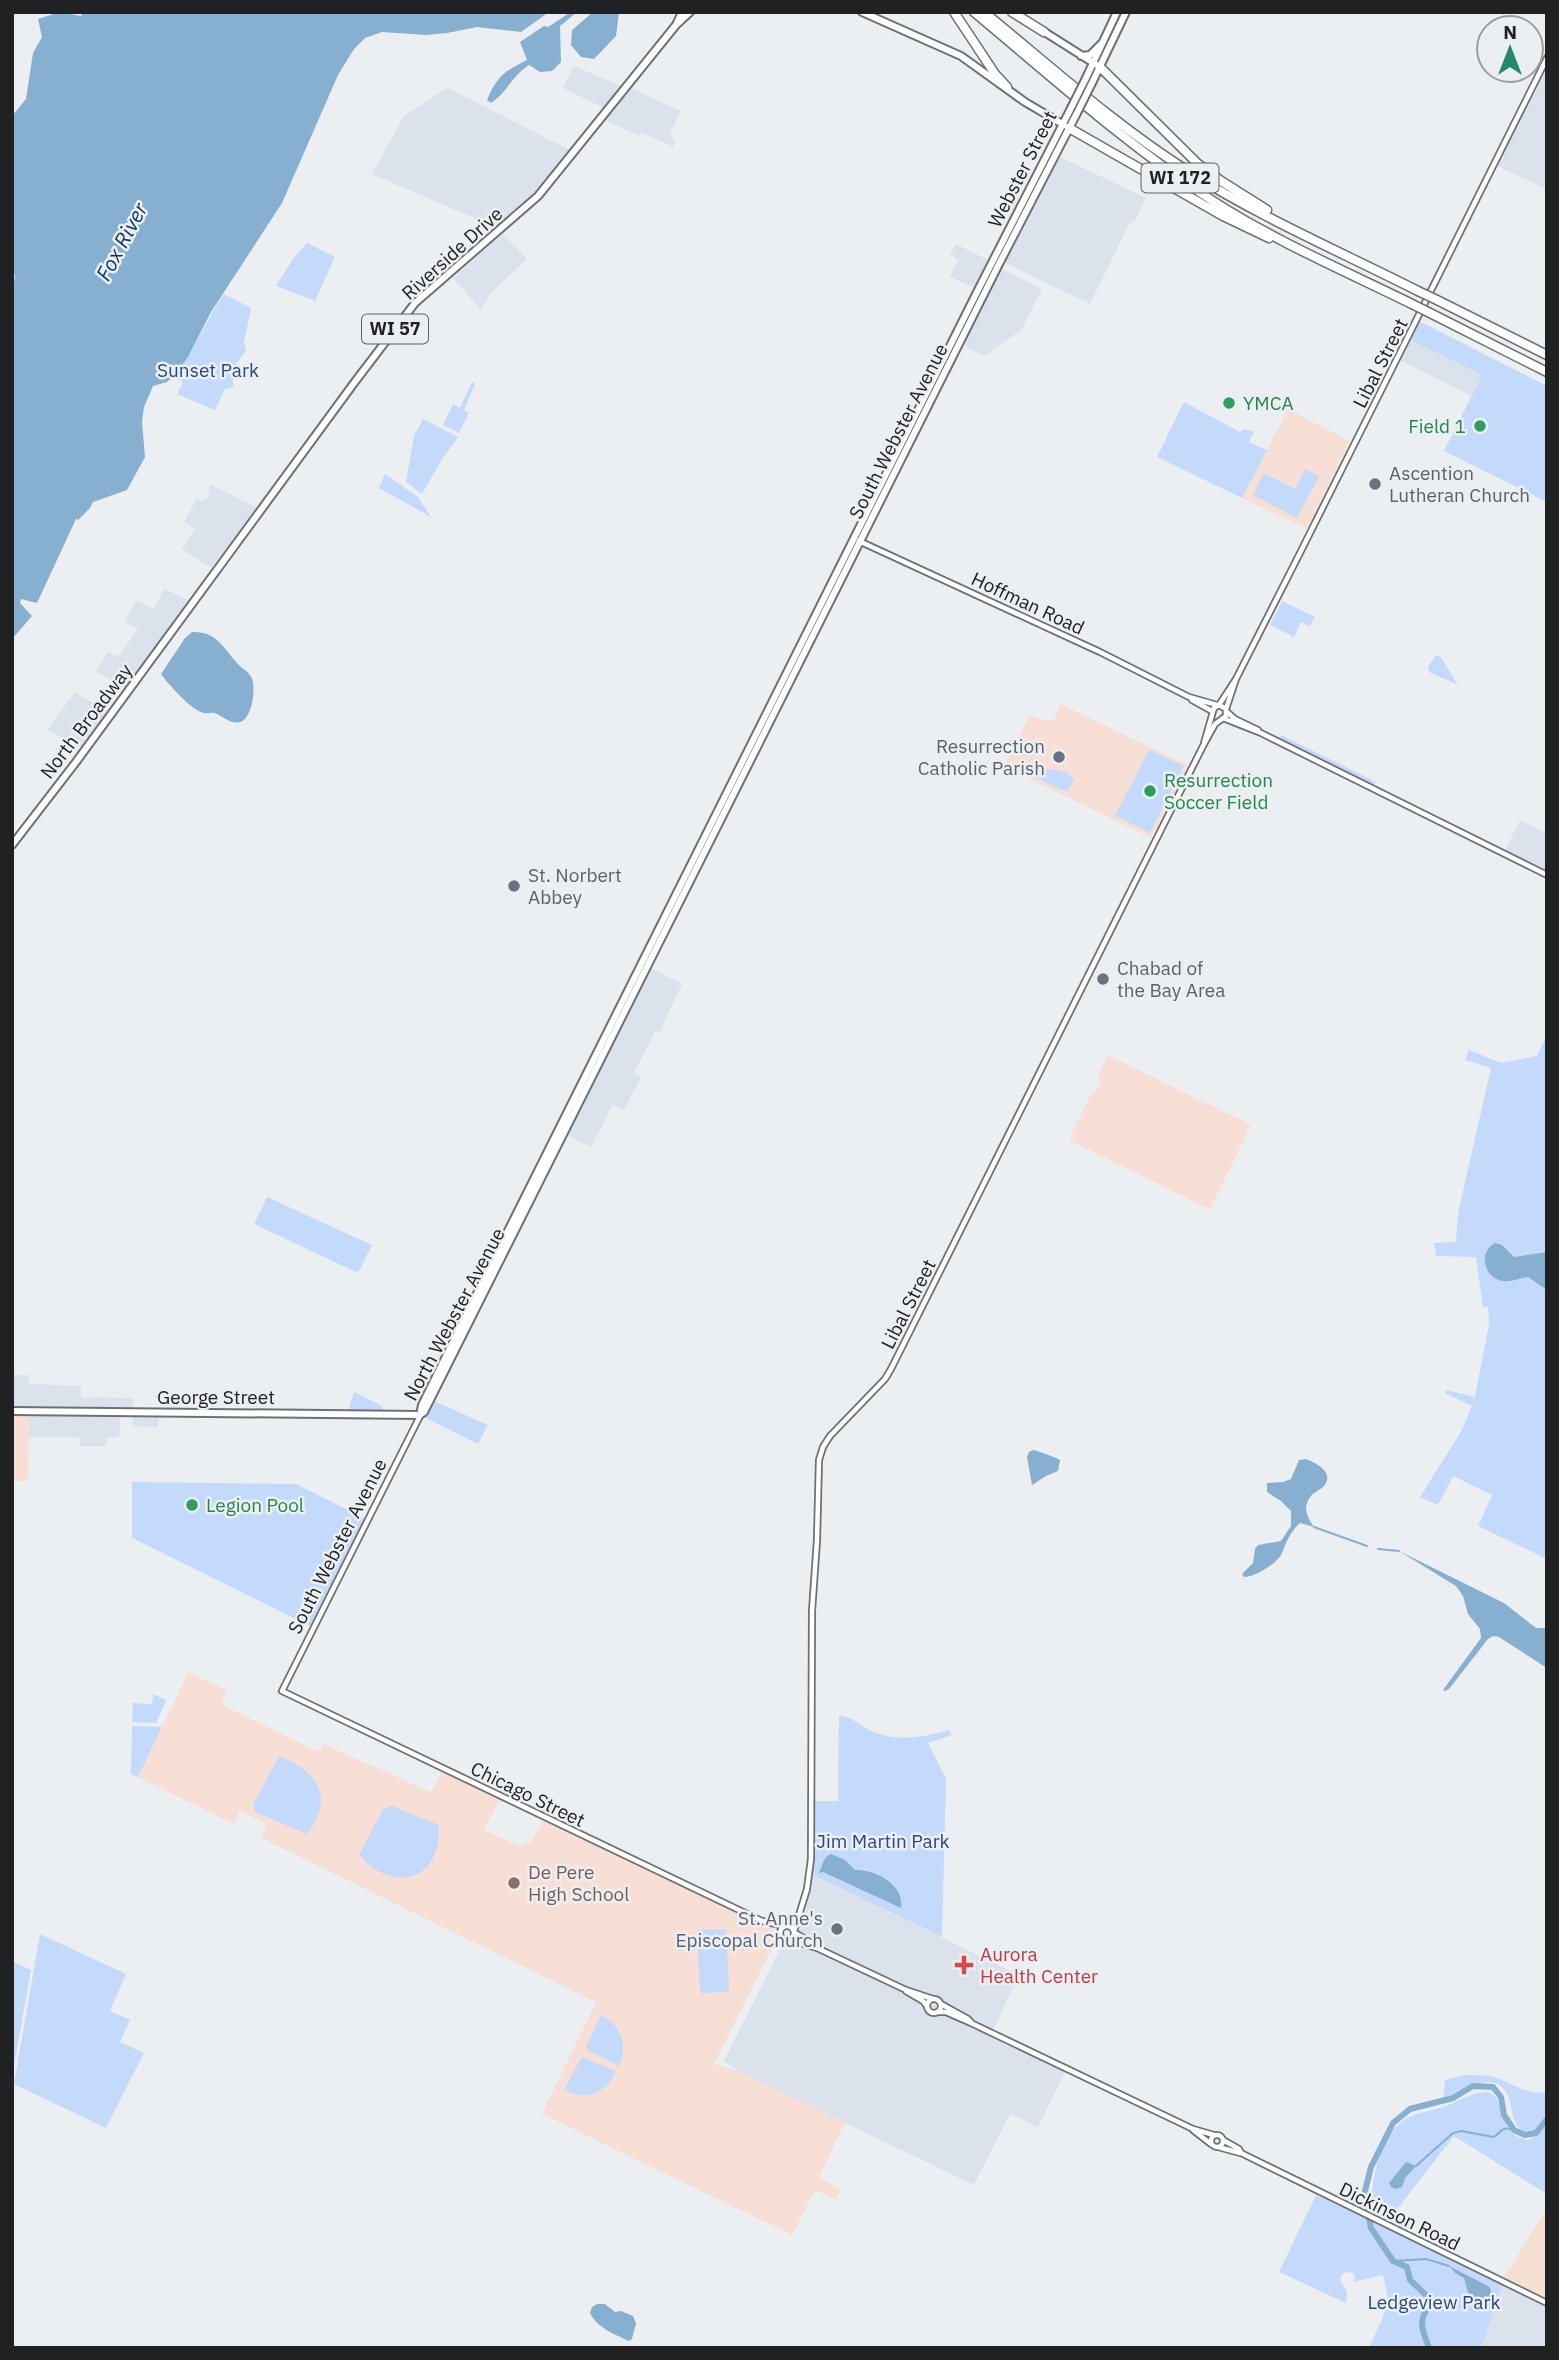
<svg xmlns="http://www.w3.org/2000/svg" width="1559" height="2360" viewBox="0 0 1559 2360" font-family="'IBM Plex Sans',sans-serif">
	<rect width="100%" height="100%" fill="#eceff2"/>
	<path fill="#dbe2ec" d="M1547 58V190L1494 164Z
		M574 66 621 86 604 108 563 88Z
		M447 88 570 150 543 183 497 228 372 174 404 116Z
		M630 88 681 111 670 133 675 143 673 147 641 132 639 136 605 120Z
		M1060 157 1146 198 1136 219 1130 222 1090 304 1004 262Z
		M503 234 527 259 492 292 481 310 453 278Z
		M956 244 990 261 976 288 950 277 958 260 950 255Z
		M1002 269 1042 289 1022 329 985 356 961 344 999 270Z
		M1410 340 1482 375 1471 396 1400 360Z
		M210 484 257 508 211 568 182 549 195 529 184 522 197 498 201 501 208 498Z
		M164 589 189 600 125 688 96 671 108 652 118 657 138 629 125 622 136 601 154 609Z
		M75 692 108 712 81 747 47 730Z
		M1520 820 1544 832 1547 828V871L1505 850Z
		M645 965 682 984 659 1033 655 1032 634 1073 641 1077 624 1110 613 1105 591 1147 562 1132Z
		M12 1375H29V1384L81 1386V1397L133 1398V1412L159 1413 158 1427 133 1426V1413H120V1434L118 1437H107L106 1446H80L79 1437H28V1412L12 1411Z
		M813 1875 1019 1975 990 2036 1065 2072 1038 2127 1010 2114 974 2185 738 2071 724 2061 781 1948 792 1943 796 1935 797 1924Z
		M1503 2285 1547 2307V2348H1481Z"/>
	<path fill="#f5e0d2" d="M1547 2208V2298L1504 2277Z"/>
	<path fill="#f7dfd5" d="M1288 409 1350 441 1307 529 1242 498Z
		M1061 704 1189 766 1153 836 1149 837 1005 767V763L1030 715 1038 719 1054 720Z
		M1108 1055 1251 1125 1210 1209 1071 1141 1070 1137 1090 1096 1100 1087 1101 1081 1097 1077Z
		M12 1411H29L28 1481H12Z
		M188 1673 227 1690 221 1704 319 1752 323 1744 431 1792 442 1772 500 1800 484 1830 518 1846 531 1842 543 1821 772 1929 777 1934V1938L714 2064 738 2071 845 2122 819 2178 841 2189 835 2199 815 2190 792 2235 542 2114 596 2002 261 1838 267 1824 240 1811 233 1824 138 1777Z"/>
	<path fill="#c4dafa" d="M307 243 335 257 315 301 276 286 293 259Z
		M224 294 251 308 244 342 246 351C236 363 230 371 234 387L225 389 215 410 177 394 183 382 173 377C195 352 205 321 224 294Z
		M1419 321 1547 386V502L1444 451 1482 375 1410 340Z
		M472 382 475 384 464 410 469 413 459 433 443 425 453 404 460 408Z
		M1184 402 1240 432 1245 429 1254 432 1249 442 1267 450 1242 498 1157 457Z
		M423 419 458 437 442 459 422 494 406 482 414 436Z
		M1305 469 1319 476 1297 518 1253 495 1264 473 1295 489Z
		M385 474 418 497 431 517 379 488Z
		M1282 601 1315 617 1310 626 1301 622 1294 637 1270 625Z
		M1436 655 1441 657 1458 685 1429 672 1428 667Z
		M1281 735 1376 782 1373 785 1280 740Z
		M1149 750 1184 766 1150 833 1115 816Z
		M1051 769 1067 772 1074 780 1067 792 1030 775 1033 770Z
		M1547 1035V1559L1478 1526 1492 1495 1453 1476 1438 1505 1420 1497 1462 1430 1472 1406 1445 1393 1446 1390 1475 1397 1489 1324 1488 1307H1483L1476 1257 1436 1256 1434 1243 1456 1242 1458 1213 1491 1068 1465 1060 1469 1050 1501 1063 1537 1056Z
		M267 1197 372 1245 358 1273 254 1224Z
		M354 1392 382 1406 384 1414H347Z
		M432 1400 488 1425 478 1444 424 1417Z
		M132 1482 296 1484 368 1520 314 1628 132 1538Z
		M153 1694 166 1700 156 1723 132 1722 133 1703 152 1704Z
		M839 1716C853 1716 861 1727 873 1732 899 1742 924 1737 949 1730L952 1735 928 1743 946 1779 942 1937 813 1875 815 1801H838Z
		M132 1726 162 1727 138 1777 131 1774Z
		M279 1756C317 1771 336 1797 307 1834L255 1812 253 1805Z
		M392 1806 439 1825C439 1832 439 1840 437 1847 426 1889 383 1884 359 1855L383 1809Z
		M726 1929 729 1992 700 1993 697 1930Z
		M40 1934 126 1974 110 2011 130 2020 120 2042 144 2053 106 2128 14 2084Z
		M12 1961 31 1970 13 2071H12Z
		M601 2015C621 2025 629 2045 619 2066L587 2050 586 2047Z
		M581 2058H584L616 2071C606 2093 586 2102 564 2090Z
		M1464 2075C1474 2075 1484 2075 1493 2077 1511 2082 1527 2096 1547 2092V2114L1535 2130 1523 2132C1513 2124 1513 2114 1510 2102 1500 2065 1464 2090 1443 2099L1445 2080Z
		M1489 2092 1496 2097C1504 2116 1504 2137 1530 2140L1547 2126V2194L1454 2136 1388 2221 1372 2212C1370 2183 1379 2130 1411 2116 1421 2112 1432 2111 1443 2107 1459 2102 1471 2091 1489 2092Z
		M1316 2195 1372 2220 1503 2285 1481 2348H1369L1383 2317 1388 2298 1383 2275 1354 2282 1355 2277 1353 2273 1345 2272 1341 2275 1340 2280 1347 2292 1346 2303 1279 2272Z"/>
	<path fill="#86afd0" d="M60 12 81 16 83 12H549L521 32 477 27 447 33 426 35 382 32 365 38 354 49 338 75 282 203 211 312 188 357 175 375 167 382 153 386 144 407 142 422 145 457 127 490 93 502 90 508 78 520 76 519 37 603 21 599 20 603 32 616 12 639V286L15 278 12 263V116L26 99 33 53 42 37 38 19Z
		M571 12H577L560 26 561 62 552 71 540 72 529 65C513 75 507 92 491 103L487 100C497 76 505 71 527 60L520 42 544 26 548 27Z
		M593 12H619L616 36 594 59 581 57 571 45 572 30Z
		M192 632C217 631 223 648 238 664 243 670 249 671 252 679 256 689 252 719 240 722 232 725 222 716 215 713 212 712 208 714 204 713 192 711 168 684 161 674L185 638Z
		M1495 1243 1502 1245 1514 1257 1547 1252V1290L1528 1277C1519 1278 1508 1284 1499 1280 1483 1275 1479 1251 1495 1243Z
		M1033 1450C1036 1450 1057 1458 1060 1460L1058 1471 1046 1476 1032 1485 1027 1457 1029 1452Z
		M1306 1459C1316 1463 1335 1472 1324 1486 1320 1490 1314 1492 1311 1496 1302 1507 1307 1517 1314 1527L1300 1523C1291 1531 1286 1542 1282 1553 1278 1563 1255 1577 1244 1577L1242 1574 1253 1563 1255 1549 1258 1545 1281 1541 1291 1526V1511L1281 1501 1267 1492V1483L1283 1482 1291 1479 1299 1460Z
		M1399 1551 1504 1603 1536 1628H1547V1668L1499 1637 1493 1636 1488 1639 1449 1689 1445 1691 1443 1690 1481 1638 1480 1629 1468 1614 1463 1596 1456 1586Z
		M831 1854 845 1860 855 1870C875 1869 905 1885 901 1908L823 1872 818 1873C824 1867 821 1858 831 1854Z
		M1406 2162 1416 2166 1405 2178 1402 2187 1395 2189 1391 2187 1389 2183Z
		M1449 2266 1488 2286 1491 2290 1490 2309 1481 2311 1471 2303 1464 2278 1455 2273Z
		M597 2304H605L615 2312 621 2311 633 2316 636 2323 632 2339 629 2341C614 2334 597 2328 590 2313L592 2307Z"/>
	<g fill="none" stroke-linecap="round" stroke-linejoin="round">
		<path stroke="#86afd0" stroke-width="2" d="M1314 1527 1367 1546
			M1378 1549 1399 1551
			M1416 2166 1453 2133 1461 2131 1494 2137C1502 2131 1501 2126 1514 2130
			M1393 2261 1426 2259 1449 2266"/>
		<path stroke="#86afd0" stroke-width="6" d="M1429 2348C1423 2331 1417 2321 1429 2307L1427 2296 1410 2280 1407 2267 1393 2261 1371 2228 1364 2195 1371 2167 1393 2123 1410 2109 1453 2098 1473 2086 1493 2087 1501 2097 1504 2115 1514 2130 1525 2135 1536 2133 1547 2119"/>
		<g stroke="#6e7073" stroke-width="8">
			<path id="minor" d="M859 541 1100 652 1189 697 1217 705
				M1192 700 1212 711
				M1219 705 1236 679 1299 555 1547 58
				M1227 712 1235 719 1258 730
				M1223 718 1261 733 1547 875
				M1204 743 1214 708 1219 705 1226 709
				M420 1416 282 1691 762 1921 784 1926
				M780 1933a7 7 0 1 1 14 0a7 7 0 1 1-14 0Z
				M794 1931 807 1889 811 1859 812 1611 817 1540 819 1460 823 1447 830 1436 885 1379 891 1369 1203 746 1215 724 1226 716V709L1236 679
				M795 1933 812 1943 816 1947
				M790 1940 817 1948 906 1990 933 1999
				M906 1991 923 2001 927 2006
				M927 2006a7 7 0 1 1 14 0a7 7 0 1 1-14 0Z
				M941 2004 968 2019 971 2022
				M937 2012H946L971 2023 1193 2129 1214 2135
				M1193 2130 1211 2144
				M1211 2141a6 6 0 1 1 12 0a6 6 0 1 1-12 0Z
				M1223 2140 1239 2149 1241 2153 1547 2303
				M1218 2147 1240 2153"/>
		</g>
		<g stroke="#6e7073" stroke-width="10">
			<path id="major" d="M862 12 961 56 1025 102 1064 125
				M676 25 682 12
				M1043 31 1100 67
				M1081 56 1090 55 1101 44
				M1086 78 1117 12
				M1092 83 1126 12
				M12 845 76 762 354 383 415 303 538 196 676 25 690 12
				M12 1411 420 1415
				M421 1414 424 1412 999 264 1077 113
				M420 1415 422 1405 498 1251 977 292 1071 108"/>
		</g>
		<g stroke="#6e7073" stroke-width="11">
			<path id="highway" d="M954 12 995 74 1007 87
				M974 12C1052 77 1128 146 1213 201 1275 241 1345 271 1412 304
				M984 12C1050 66 1114 124 1186 170 1259 217 1341 252 1418 291
				M1012 12 1044 32
				M1100 67 1198 164 1221 181 1267 210
				M1069 128 1223 216 1269 238
				M1437 300 1547 355
				M1430 313 1547 372"/>
		</g>
		<use href="#minor" stroke="#fff" stroke-width="4.5"/>
		<use href="#major" stroke="#fff" stroke-width="6"/>
		<use href="#highway" stroke="#fff" stroke-width="8"/>
		<g stroke="#6e7073" stroke-width="10" stroke-linecap="butt">
			<path id="major-bridge" d="M1071 108 1086 78
				M1077 113 1092 83"/>
		</g>
		<g stroke="#6e7073" stroke-width="11" stroke-linecap="butt">
			<path id="highway-bridge" d="M1418 291 1437 300
				M1412 304 1430 313"/>
		</g>
		<use href="#major-bridge" stroke="#fff" stroke-width="6"/>
		<use href="#highway-bridge" stroke="#fff" stroke-width="8"/>
	</g>
	<g fill="#2e9e5b" stroke="#eceff2" stroke-width="2.5">
		<circle cx="1229" cy="403" r="7"/>
		<circle cx="1480" cy="426" r="7"/>
		<circle cx="1150" cy="791" r="7"/>
		<circle cx="192" cy="1505" r="7"/>
	</g>
	<g fill="#6b7280" stroke="#eceff2" stroke-width="2.5">
		<circle cx="1375" cy="484" r="7"/>
		<circle cx="1059" cy="757" r="7"/>
		<circle cx="514" cy="886" r="7"/>
		<circle cx="1103" cy="979" r="7"/>
		<circle cx="837" cy="1929" r="7"/>
	</g>
	<circle fill="#8d6e63" stroke="#eceff2" stroke-width="2.5" cx="514" cy="1883" r="7"/>
	<path fill="#e0444e" stroke="#eceff2" stroke-width="2.5" d="M960.5 1954.5h7v7h7v7h-7v7h-7v-7h-7v-7h7z"/>
	<g text-anchor="middle" stroke-width="5" stroke-linejoin="round" paint-order="stroke">
		<g fill="#eceff2" stroke="#5d5f61" stroke-width="2">
			<rect x="1141.5" y="163.5" width="77" height="29" rx="5"/>
			<rect x="362" y="314.5" width="66" height="29" rx="5"/>
		</g>
		<g font-size="18" font-weight="bold" fill="#202123">
			<text x="1180" y="184">WI 172</text>
			<text x="395" y="335">WI 57</text>
		</g>
		<g font-size="19" fill="#202123" stroke="#eceff2">
			<text transform="translate(1022 169) rotate(-63)" y="7">Webster Street</text>
			<text transform="translate(452 253) rotate(-42)" y="7">Riverside Drive</text>
			<text transform="translate(1380 363) rotate(-63)" y="7">Libal Street</text>
			<text transform="translate(898 431) rotate(-63)" y="7">South Webster Avenue</text>
			<text transform="translate(1028 603) rotate(25)" y="7">Hoffman Road</text>
			<text transform="translate(86 721) rotate(-53)" y="7">North Broadway</text>
			<text transform="translate(908 1304) rotate(-63)" y="7">Libal Street</text>
			<text transform="translate(454 1314) rotate(-62)" y="7">North Webster Avenue</text>
			<text x="216" y="1404">George Street</text>
			<text transform="translate(337 1546) rotate(-63)" y="7">South Webster Avenue</text>
			<text transform="translate(528 1794) rotate(26)" y="7">Chicago Street</text>
			<text transform="translate(1400 2216) rotate(26)" y="7">Dickinson Road</text>
		</g>
		<g font-size="19" fill="#254a7c" stroke="#eceff2">
			<text x="208" y="377">Sunset Park</text>
			<text x="883" y="1848">Jim Martin Park</text>
			<text x="1434" y="2309">Ledgeview Park</text>
		</g>
		<g font-size="19" fill="#27864d" stroke="#eceff2" text-anchor="start">
			<text x="1243" y="410">YMCA</text>
			<text x="1466" y="433" text-anchor="end">Field 1</text>
			<text x="1164" y="787">Resurrection<tspan x="1164" dy="22">Soccer Field</tspan></text>
			<text x="206" y="1512">Legion Pool</text>
		</g>
		<g font-size="19" fill="#5b616d" stroke="#eceff2" text-anchor="start">
			<text x="1389" y="480">Ascention<tspan x="1389" dy="22">Lutheran Church</tspan></text>
			<text x="1045" y="753" text-anchor="end">Resurrection<tspan x="1045" dy="22">Catholic Parish</tspan></text>
			<text x="528" y="882">St. Norbert<tspan x="528" dy="22">Abbey</tspan></text>
			<text x="1117" y="975">Chabad of<tspan x="1117" dy="22">the Bay Area</tspan></text>
			<text x="823" y="1925" text-anchor="end">St. Anne's<tspan x="823" dy="22">Episcopal Church</tspan></text>
		</g>
		<g font-size="19" fill="#785e54" stroke="#eceff2" text-anchor="start">
			<text x="528" y="1879">De Pere<tspan x="528" dy="22">High School</tspan></text>
		</g>
		<g font-size="19" fill="#be3a42" stroke="#eceff2" text-anchor="start">
			<text x="980" y="1961">Aurora<tspan x="980" dy="22">Health Center</tspan></text>
		</g>
		<g font-size="21" font-style="italic" fill="#033757" stroke="#eceff2">
			<text transform="translate(122 242) rotate(-62)" y="7">Fox River</text>
		</g>
	</g>
	<rect width="1559" height="2360" fill="none" stroke="#202123" stroke-width="28"/>
	<g transform="translate(1510 49)"><circle r="33" fill="#eceff2" stroke="#9a9d9f" stroke-width="2"/>
	<path d="M0-5L12 26L0 18L-12 26Z" fill="#228a66"/>
	<text y="-10" font-size="19" font-weight="bold" text-anchor="middle" fill="#202123">N</text>
	</g>
</svg>
